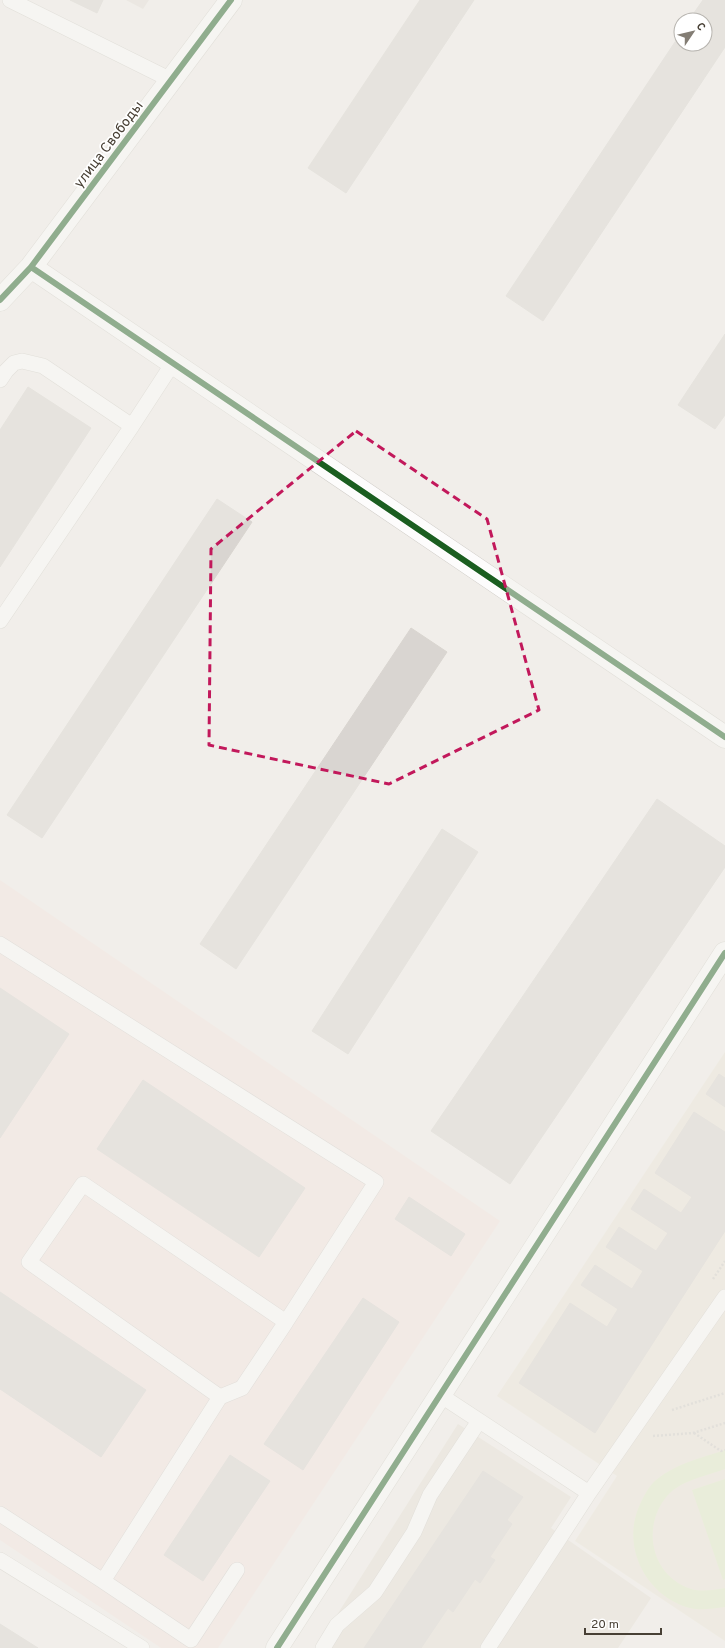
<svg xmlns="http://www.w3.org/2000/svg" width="725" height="1648" viewBox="0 0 725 1648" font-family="Overpass,sans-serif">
	<rect width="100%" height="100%" fill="#f1eeea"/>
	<path fill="#e6e0d7" d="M458 1424 571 1497 551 1528 651 1598 618 1648H316Z"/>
	<path fill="#e4ded9" d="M126 0H149L143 9Z"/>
	<path fill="#ece5d9" d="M725 1052V1641L575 1541 617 1476 497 1396Z"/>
	<path fill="#f4e4e1" d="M0 880 500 1221 218 1648H161L0 1540Z"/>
	<path fill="#e0ecc8" d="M725 1450V1469C706 1476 681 1480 667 1496 641 1527 651 1576 691 1589 702 1592 714 1590 725 1588V1607C712 1609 698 1611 686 1607 645 1593 623 1548 638 1509 642 1499 648 1487 656 1480 675 1464 701 1458 725 1450Z
		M725 1479V1579L723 1580 692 1490Z"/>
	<path fill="#d9d5d1" stroke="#d9d5d0" d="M70 0H103L97 13Z
		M420 0H474L346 193 308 168Z
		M703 0H725V47L543 321 506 296 681 33V44H705V20H689Z
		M725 334V415L715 429 678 405Z
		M28 387 91 428 0 567V430Z
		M217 499 252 522 42 838 7 815Z
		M411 628 447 652 236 969 200 944Z
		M657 799 725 846V867L510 1184 431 1131Z
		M442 829 478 852 348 1054 312 1031Z
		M0 988 69 1034 0 1138Z
		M719 1074 725 1078V1107L706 1094Z
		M143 1080 305 1188 259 1257 97 1149Z
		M694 1112 725 1132V1231L595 1433 519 1383 570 1303 607 1327 618 1309 581 1285 595 1265 632 1289 643 1271 606 1247 619 1227 656 1251 668 1233 631 1209 644 1189 681 1213 692 1197 655 1173Z
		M409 1197 465 1234 451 1256 395 1219Z
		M0 1292 146 1390 101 1457 0 1389Z
		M363 1298 399 1322 303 1470 264 1444Z
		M230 1455 270 1481 203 1581 164 1555Z
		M483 1471 523 1497 507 1520 512 1524 490 1557 495 1560 480 1583 475 1579 453 1612 448 1608 421 1648H364Z
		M0 1624 38 1648H0Z"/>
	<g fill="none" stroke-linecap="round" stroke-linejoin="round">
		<g stroke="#cfccc7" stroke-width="16">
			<path id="service" d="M10 0 171 80
				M0 380 6 371 14 363 22 361 43 366 132 426 0 621
				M132 426 173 363
				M0 944 376 1182 286 1322
				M440 1395 589 1493 488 1648
				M589 1493 725 1297
				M0 1514 103 1581 220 1397 242 1388 286 1322 83 1184 29 1262 220 1397
				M0 1560 142 1648
				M103 1581 191 1640 237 1570
				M323 1648 337 1625 375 1592 414 1532 430 1495 479 1421"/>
		</g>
		<g stroke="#cfccc7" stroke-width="23">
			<path id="minor" d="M31 267 725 737
				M0 300 31 267 231 0
				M277 1648 725 953"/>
		</g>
		<path stroke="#d1ceca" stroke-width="2.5" stroke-dasharray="2 2" stroke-linecap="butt" d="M713 1279 725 1261
			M672 1410 725 1393
			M694 1433 721 1451 725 1450
			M653 1436 693 1433 725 1423"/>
		<use href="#service" stroke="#fdfcfc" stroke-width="15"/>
		<use href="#minor" stroke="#fdfcfc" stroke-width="22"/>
		<g stroke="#fff" stroke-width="8">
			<path id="cycleway" d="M31 267 725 737
				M0 300 31 267 231 0
				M277 1648 725 953"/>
		</g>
		<use href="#cycleway" stroke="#1b5e20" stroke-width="6"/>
	</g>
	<path d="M0 0H725V1648H0ZM356 431 487 519 539 710 389 784 209 745 211 549Z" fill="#f1eeea" fill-opacity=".55" fill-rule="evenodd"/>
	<path fill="none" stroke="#c2185b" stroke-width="3" stroke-dasharray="8 5" stroke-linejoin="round" d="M356 431 487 519 539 710 389 784 209 745 211 549Z"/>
	<g text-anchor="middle" stroke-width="3.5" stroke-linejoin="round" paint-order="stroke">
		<g font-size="14" fill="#484035" stroke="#fff">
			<text transform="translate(108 144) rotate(-53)" y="5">улица Свободы</text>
		</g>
	</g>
	<g transform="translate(693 32) rotate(55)"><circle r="19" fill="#ffffff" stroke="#b6b3ae"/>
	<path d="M0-3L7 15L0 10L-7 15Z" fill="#837d74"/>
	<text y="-6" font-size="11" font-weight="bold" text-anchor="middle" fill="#484035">С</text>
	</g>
	<path d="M585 1628v6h76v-6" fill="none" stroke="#484035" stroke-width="2"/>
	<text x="591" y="1628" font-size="12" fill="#484035" stroke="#ffffff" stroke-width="3" paint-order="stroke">20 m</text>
</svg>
